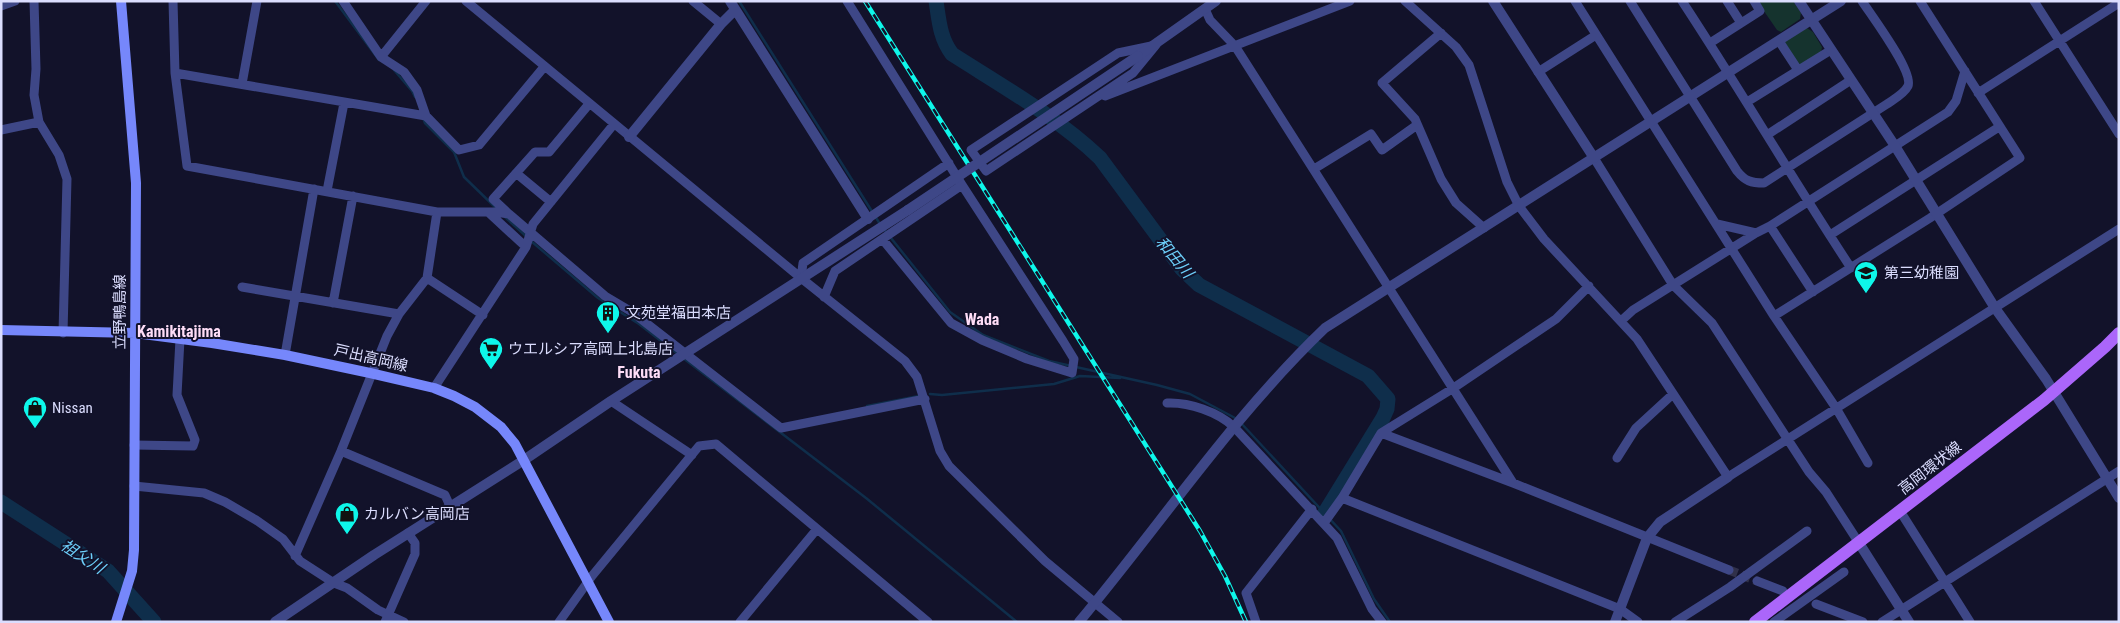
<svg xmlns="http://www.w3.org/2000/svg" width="2120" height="623" viewBox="0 0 2120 623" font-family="'Roboto Condensed','Noto Sans JP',sans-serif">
	<rect width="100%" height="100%" fill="#12122a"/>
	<path fill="#15332e" d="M1757 1H1793L1801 13 1800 19 1781 32 1777 30Z
		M1807 28 1813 32 1822 47 1821 53 1800 65 1796 63 1783 43 1804 29Z"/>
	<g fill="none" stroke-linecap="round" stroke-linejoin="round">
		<path stroke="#0f2e4b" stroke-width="2.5" d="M335 1 379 60
			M739 1 880 224
			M394 70 412 91 415 97
			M423 118 425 123 454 152 464 177 498 210
			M505 217 527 237
			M883 228 950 312 983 335 1049 361 1157 385 1190 394 1237 419
			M531 241 598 298 639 324 679 355
			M683 358 866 498 1017 622
			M930 394 942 395 1054 384 1080 376 1120 378
			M867 406 919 396
			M1241 423 1341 531 1374 599 1390 622"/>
		<path stroke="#0f2e4b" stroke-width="15" d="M936 1C939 21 940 38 952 54 1002 86 1057 117 1100 158L1182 269 1199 285 1368 376 1388 399 1387 409 1383 418 1324 514
			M1 502 108 571 154 622"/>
		<path stroke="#30304a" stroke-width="9" stroke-dasharray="9 4.5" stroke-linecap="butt" d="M1729 570 1757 581"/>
		<path stroke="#3e4787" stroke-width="9" d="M34 1 36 69 34 95 39 122 59 155 67 179 63 333
			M173 1 175 73 187 166 437 212H495L509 214 605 296 632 312 781 428 925 399
			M343 1 381 57 404 72 417 90 426 116
			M466 1 801 278 905 361 917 377 940 451 949 466 1045 561 1118 622
			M693 1 721 24
			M847 1 962 185 1063 341 1074 359 1072 373 1027 359 982 340 951 323 883 240
			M1405 1 1456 47 1469 65 1507 182 1519 206 1544 239 1637 339 1728 477 2119 229
			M1575 1 1774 316 1836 408 1868 463
			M1630 1 1737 171C1745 181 1751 183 1764 183L1887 104C1894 99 1904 94 1908 86 1914 72 1871 15 1862 1
			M1682 1C1740 89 1793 180 1851 268
			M1727 1 1741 23
			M2034 1 2119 134
			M1 6 15 1
			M1205 9 1210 20 1235 46 1513 483
			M1441 33 1382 83 1415 119 1441 179 1456 203 1484 228
			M1779 41 1798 70
			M1710 43 1760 11 1754 1
			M1156 45 1133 73 986 171 971 150 1118 53Z
			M381 57 426 1
			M1538 72 1596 35
			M175 73 426 116 459 150 479 145 544 67
			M242 84 257 1
			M1978 93 2119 3
			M1105 96 1350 1
			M1747 102 1831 50
			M1 130 39 122
			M1767 135 1851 80
			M1594 158 1673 285 1712 323 1809 472 1826 492 1859 543
			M1314 169 1371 134 1382 150 1417 125
			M516 173 551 202
			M327 191 344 103
			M437 212 427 278 483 315
			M488 212 526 247
			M509 214 493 199 535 152H549L589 104
			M1717 224 1756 233 1770 226 1948 112 1956 101 1965 71
			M1770 226 1813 292
			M1830 235 1999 127
			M801 278 803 263 949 163
			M242 287 399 314
			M824 297 835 271 962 185
			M333 303 353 196
			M1774 316 1930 218 2020 158 1920 1
			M1621 321 1633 310 1756 233
			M285 355 314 189
			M434 388 526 247 533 224 614 124
			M611 401 692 455
			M1167 403C1189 402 1218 412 1234 427L1337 538 1372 609 1382 622
			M1381 433 1513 483 1729 570
			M134 445 193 446 195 440 177 395 180 339
			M341 451 445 495 450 506
			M1617 458 1636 428 1673 394
			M134 486 204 493 225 502 256 520 283 539 300 561 334 583 347 588 378 610 404 622
			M1342 498 1620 609 1638 622
			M1900 511 1970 622
			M1324 523 1342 498 1381 433 1452 389 1556 319 1589 286
			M295 556 341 451 387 336 399 314 427 278
			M1757 581 1783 591
			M1816 604 1863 622
			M385 622 415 554V543L408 533
			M559 622 592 576 699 446 716 444 928 622
			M740 622 817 529
			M1256 622 1246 593 1312 509
			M1675 622 1730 587 1807 531
			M1774 622 1844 572
			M1882 622 2119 471"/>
		<path stroke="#3e4787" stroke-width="10" d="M730 1 868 219
			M1493 1 1594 158
			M1799 1 1895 146 1995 308 2046 379 2119 498
			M1138 56 1216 1
			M629 137 721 24 735 10
			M1859 543 1909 622
			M275 622 374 555 524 460 611 401 908 210
			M1079 622C1161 524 1232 417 1325 328L1841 1
			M1615 622 1647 538 1660 522 1728 477"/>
		<path stroke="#7687fb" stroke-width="10" d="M1 330 135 333 212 343 285 355 370 373 434 388 454 396 475 407 501 427 515 444 609 622
			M116 622 132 571 134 550 136 183 121 1"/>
		<path stroke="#ab66fa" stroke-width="12" d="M1755 622 2044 400 2105 347 2119 333"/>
		<g stroke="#0ef7ea" stroke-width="4.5">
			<path id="rail" d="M865 1 1200 531 1225 576 1246 622"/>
		</g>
		<use href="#rail" stroke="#12122a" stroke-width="2.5" stroke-dasharray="8" stroke-linecap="butt"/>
		<path stroke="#3e4787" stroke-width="10" d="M908 210 1138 56"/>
	</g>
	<defs>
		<g id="school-pin" transform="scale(1.25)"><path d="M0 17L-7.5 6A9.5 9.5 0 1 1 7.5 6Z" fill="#0ef7ea" stroke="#12122a"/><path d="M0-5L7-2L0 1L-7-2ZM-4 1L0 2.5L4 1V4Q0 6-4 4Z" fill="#111"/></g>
		<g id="building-pin" transform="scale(1.25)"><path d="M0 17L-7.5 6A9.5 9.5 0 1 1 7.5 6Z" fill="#0ef7ea" stroke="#12122a"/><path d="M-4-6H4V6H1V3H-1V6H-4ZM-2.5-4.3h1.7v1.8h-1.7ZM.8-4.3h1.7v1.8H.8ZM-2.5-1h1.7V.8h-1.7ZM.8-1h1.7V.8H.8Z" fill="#111"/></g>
		<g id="supermarket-pin" transform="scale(1.25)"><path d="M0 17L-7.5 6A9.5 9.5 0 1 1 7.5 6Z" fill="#0ef7ea" stroke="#12122a"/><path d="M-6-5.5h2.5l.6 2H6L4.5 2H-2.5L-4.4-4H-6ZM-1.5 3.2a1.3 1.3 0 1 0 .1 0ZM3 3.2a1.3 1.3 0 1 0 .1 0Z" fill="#111"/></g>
		<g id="shop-pin" transform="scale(1.25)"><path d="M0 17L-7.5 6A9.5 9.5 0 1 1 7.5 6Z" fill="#0ef7ea" stroke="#12122a"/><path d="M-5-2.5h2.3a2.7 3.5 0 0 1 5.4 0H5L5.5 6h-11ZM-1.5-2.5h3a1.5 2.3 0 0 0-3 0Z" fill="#111"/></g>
	</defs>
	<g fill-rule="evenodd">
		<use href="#school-pin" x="1866" y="273"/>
		<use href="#building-pin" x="608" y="313"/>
		<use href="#supermarket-pin" x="491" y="349"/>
		<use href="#shop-pin" x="35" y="408"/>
		<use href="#shop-pin" x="347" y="514"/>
	</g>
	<g text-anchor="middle" stroke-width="4" stroke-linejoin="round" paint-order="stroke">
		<g font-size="15" fill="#dbddfe" stroke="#12122a" text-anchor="start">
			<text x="1884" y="278">第三幼稚園</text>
			<text x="626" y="318">文苑堂福田本店</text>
			<text x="508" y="354">ウエルシア高岡上北島店</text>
			<text x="52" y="413">Nissan</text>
			<text x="364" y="519">カルバン高岡店</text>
		</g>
		<g font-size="15" fill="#dbddfe" stroke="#12122a">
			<text transform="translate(120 312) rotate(-90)" y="5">立野鴨島線</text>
			<text transform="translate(371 358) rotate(13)" y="5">戸出高岡線</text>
			<text transform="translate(1930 468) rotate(-38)" y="5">高岡環状線</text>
		</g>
		<g font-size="16" font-style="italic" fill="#6dcffa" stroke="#12122a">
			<text transform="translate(1175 257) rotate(50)" y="6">和田川</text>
			<text transform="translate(83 556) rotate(33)" y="6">祖父川</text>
		</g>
		<g font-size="16" font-weight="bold" fill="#feddf7" stroke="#12122a">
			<text x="982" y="325">Wada</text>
			<text x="179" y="337">Kamikitajima</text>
			<text x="639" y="378">Fukuta</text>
		</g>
	</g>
	<rect width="2120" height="623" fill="none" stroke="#dbddfe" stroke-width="5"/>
</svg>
